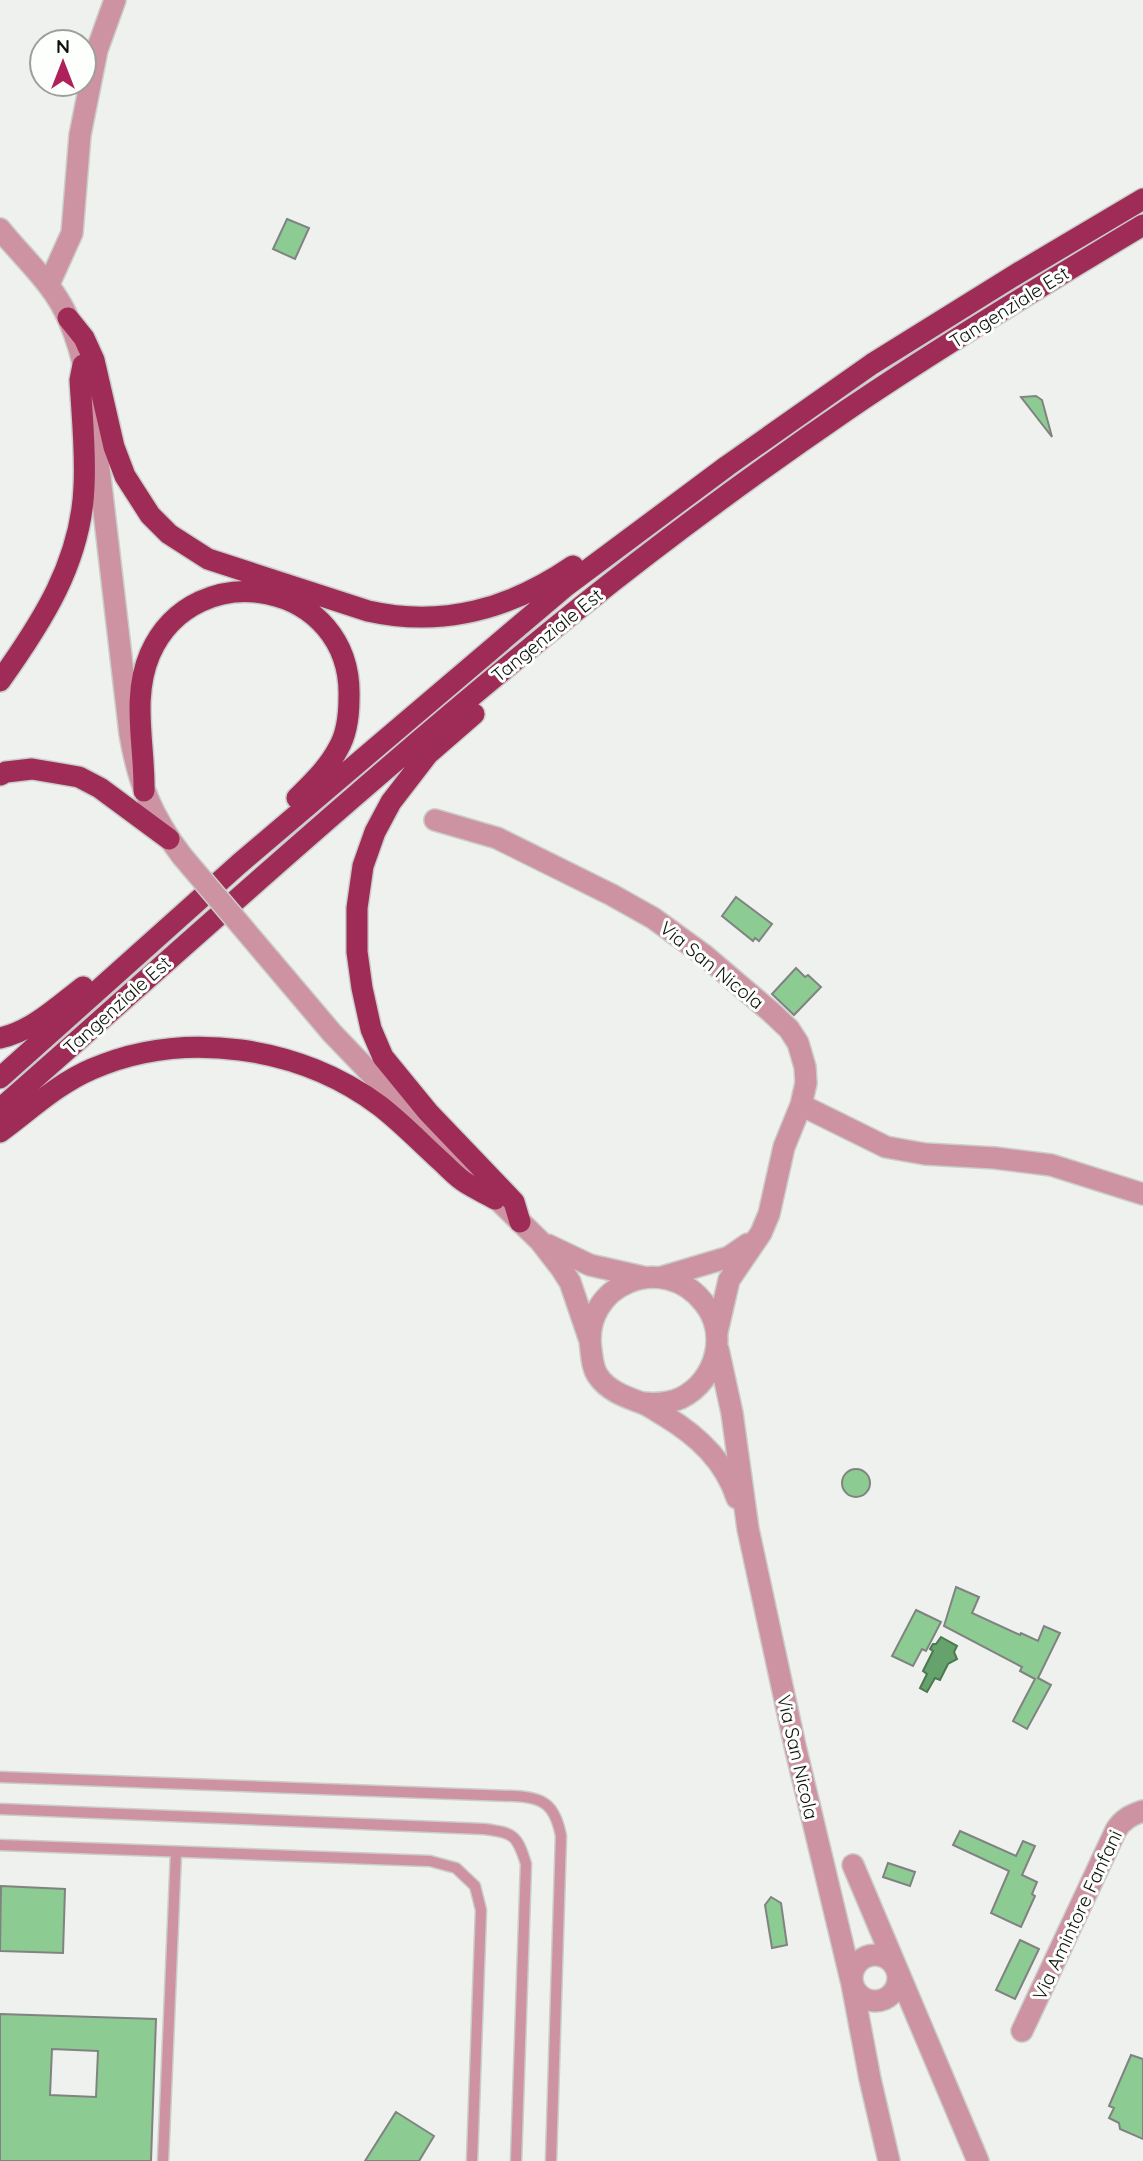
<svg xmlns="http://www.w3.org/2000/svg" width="1143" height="2161" viewBox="0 0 1143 2161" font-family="Quicksand,sans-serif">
	<rect width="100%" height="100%" fill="#eef1ee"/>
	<path fill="#66a36c" stroke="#4c7750" stroke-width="2" d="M941 1637 957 1646 954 1652 957 1659 948 1664 940 1680 935 1678 927 1692 920 1688 927 1674 923 1671 933 1651 930 1649 933 1644H936Z"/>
	<path fill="#8ccb91" stroke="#808381" stroke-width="2" fill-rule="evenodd" d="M287 219 309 228 295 259 273 249Z
		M1036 396 1042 400 1052 437 1021 397Z
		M736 897 772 924 759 941 755 938 753 941 722 916Z
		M796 968 805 977 808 975 821 987 794 1015 772 994Z
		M842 1483a14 14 0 1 1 28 0a14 14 0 1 1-28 0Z
		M956 1587 979 1597 972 1613 1020 1635 1021 1633 1038 1641 1044 1626 1060 1633 1038 1678 1051 1685 1027 1729 1013 1721 1035 1679 1020 1671 1022 1667 944 1626Z
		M916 1610 941 1622 926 1651 922 1649 913 1666 892 1656Z
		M960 1831 1016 1856 1023 1841 1035 1846 1022 1875 1037 1882 1032 1894 1035 1896 1021 1927 991 1913 1009 1871 953 1845Z
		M888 1863 915 1872 910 1886 883 1877Z
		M1 1886 65 1889 63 1953 0 1951Z
		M771 1897 781 1903 787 1945 772 1948 765 1905Z
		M1020 1940 1039 1949 1015 1999 996 1990Z
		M0 2014 156 2019 151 2161H0ZM52 2049 98 2051 96 2097 50 2095Z
		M1131 2055 1143 2059V2139L1120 2129 1119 2123 1109 2118 1114 2108 1109 2106Z
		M396 2112 434 2136 419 2161H365Z"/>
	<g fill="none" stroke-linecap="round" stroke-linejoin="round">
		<g stroke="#cacdca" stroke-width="13">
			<path id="service" d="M0 1777 513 1796C544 1797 555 1805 561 1836L551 2161
				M0 1809 484 1829C513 1833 517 1834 526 1864L516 2161
				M0 1845 430 1861 456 1868 475 1886 481 1910 472 2161
				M163 2161 176 1852"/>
		</g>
		<g stroke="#cacdca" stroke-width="24">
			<path id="minor" d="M49 284 72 233 80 135 97 50 115 0
				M435 820 497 838 612 895 653 918 704 955 771 1012 789 1029 798 1043 805 1067 806 1083 801 1105 784 1147 769 1214 761 1233 729 1280 717 1332
				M801 1105 886 1147 925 1154 995 1158 1051 1165 1143 1194
				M662 1277 729 1257 748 1244
				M853 1865 978 2161
				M852 1978a23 23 0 1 1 46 0a23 23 0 1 1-46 0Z
				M1022 2031 1116 1830C1123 1819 1131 1815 1143 1811"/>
		</g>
		<g stroke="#cacdca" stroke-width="24">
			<path id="tertiary" d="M0 229C23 258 53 283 68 318 91 369 94 430 101 485 111 568 121 651 130 734 138 782 152 817 182 856
				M271 961 332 1033 407 1111 540 1241 561 1268 570 1282 589 1338
				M548 1245 590 1265 643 1277
				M718 1349 732 1413 748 1529 795 1746 852 1984 870 2079 889 2161
				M644 1403C656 1404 670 1403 681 1398 716 1381 729 1334 704 1303 664 1251 581 1284 591 1350 592 1359 593 1369 598 1376 608 1391 626 1397 642 1403 650 1406 658 1412 665 1416 698 1436 725 1461 737 1498"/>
		</g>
		<g stroke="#cacdca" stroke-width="24">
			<path id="trunk" d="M68 318 84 338 94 360 114 447 125 476 150 515 169 534 208 559 368 611C443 628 510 609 573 566
				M0 681C42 622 81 562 84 487 86 452 82 416 80 380L83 365
				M474 714 428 754 391 802 375 832 363 866 357 908V952L362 988 371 1029 383 1057 428 1112 514 1202 520 1222
				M0 775 6 772 32 769 79 777 100 788 169 839
				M144 791C145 746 131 698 150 654 195 552 353 581 349 698 349 715 347 734 338 749 328 768 312 783 297 798
				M0 1038C32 1031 57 1007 83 987
				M0 1078 239 864 566 586 727 466 872 364 1020 272 1143 199
				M0 1109C191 941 379 769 578 609 664 540 755 473 847 410 943 345 1043 285 1143 225
				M0 1132C30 1110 57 1084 92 1069 184 1029 300 1046 380 1106 402 1123 422 1144 443 1163 449 1169 456 1176 463 1181 473 1188 485 1193 495 1199"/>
		</g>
		<use href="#service" stroke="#ce93a2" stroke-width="10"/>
		<use href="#minor" stroke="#ce93a2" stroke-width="21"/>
		<use href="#tertiary" stroke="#ce93a2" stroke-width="21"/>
		<use href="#trunk" stroke="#9e2c56" stroke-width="21"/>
		<g stroke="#cacdca" stroke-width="24" stroke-linecap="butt">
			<path id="tertiary-bridge" d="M182 856 271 961"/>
		</g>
		<use href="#tertiary-bridge" stroke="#ce93a2" stroke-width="21"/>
	</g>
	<g text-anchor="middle" stroke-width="6" stroke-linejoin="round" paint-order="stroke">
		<g font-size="19" fill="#0e0f0e" stroke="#fcfffc">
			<text transform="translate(1009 307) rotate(-32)" y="7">Tangenziale Est</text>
			<text transform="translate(547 635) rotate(-39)" y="7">Tangenziale Est</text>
			<text transform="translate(712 965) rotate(39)" y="7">Via San Nicola</text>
			<text transform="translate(117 1005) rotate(-42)" y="7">Tangenziale Est</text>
			<text transform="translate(798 1757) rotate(77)" y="7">Via San Nicola</text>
			<text transform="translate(1077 1915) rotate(-65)" y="7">Via Amintore Fanfani</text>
		</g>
	</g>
	<g transform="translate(63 63)"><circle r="33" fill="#fcfffc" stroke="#9d9f9d" stroke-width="2"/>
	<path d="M0-5L12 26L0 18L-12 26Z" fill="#af215a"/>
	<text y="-10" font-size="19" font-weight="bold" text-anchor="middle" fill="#0e0f0e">N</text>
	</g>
</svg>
